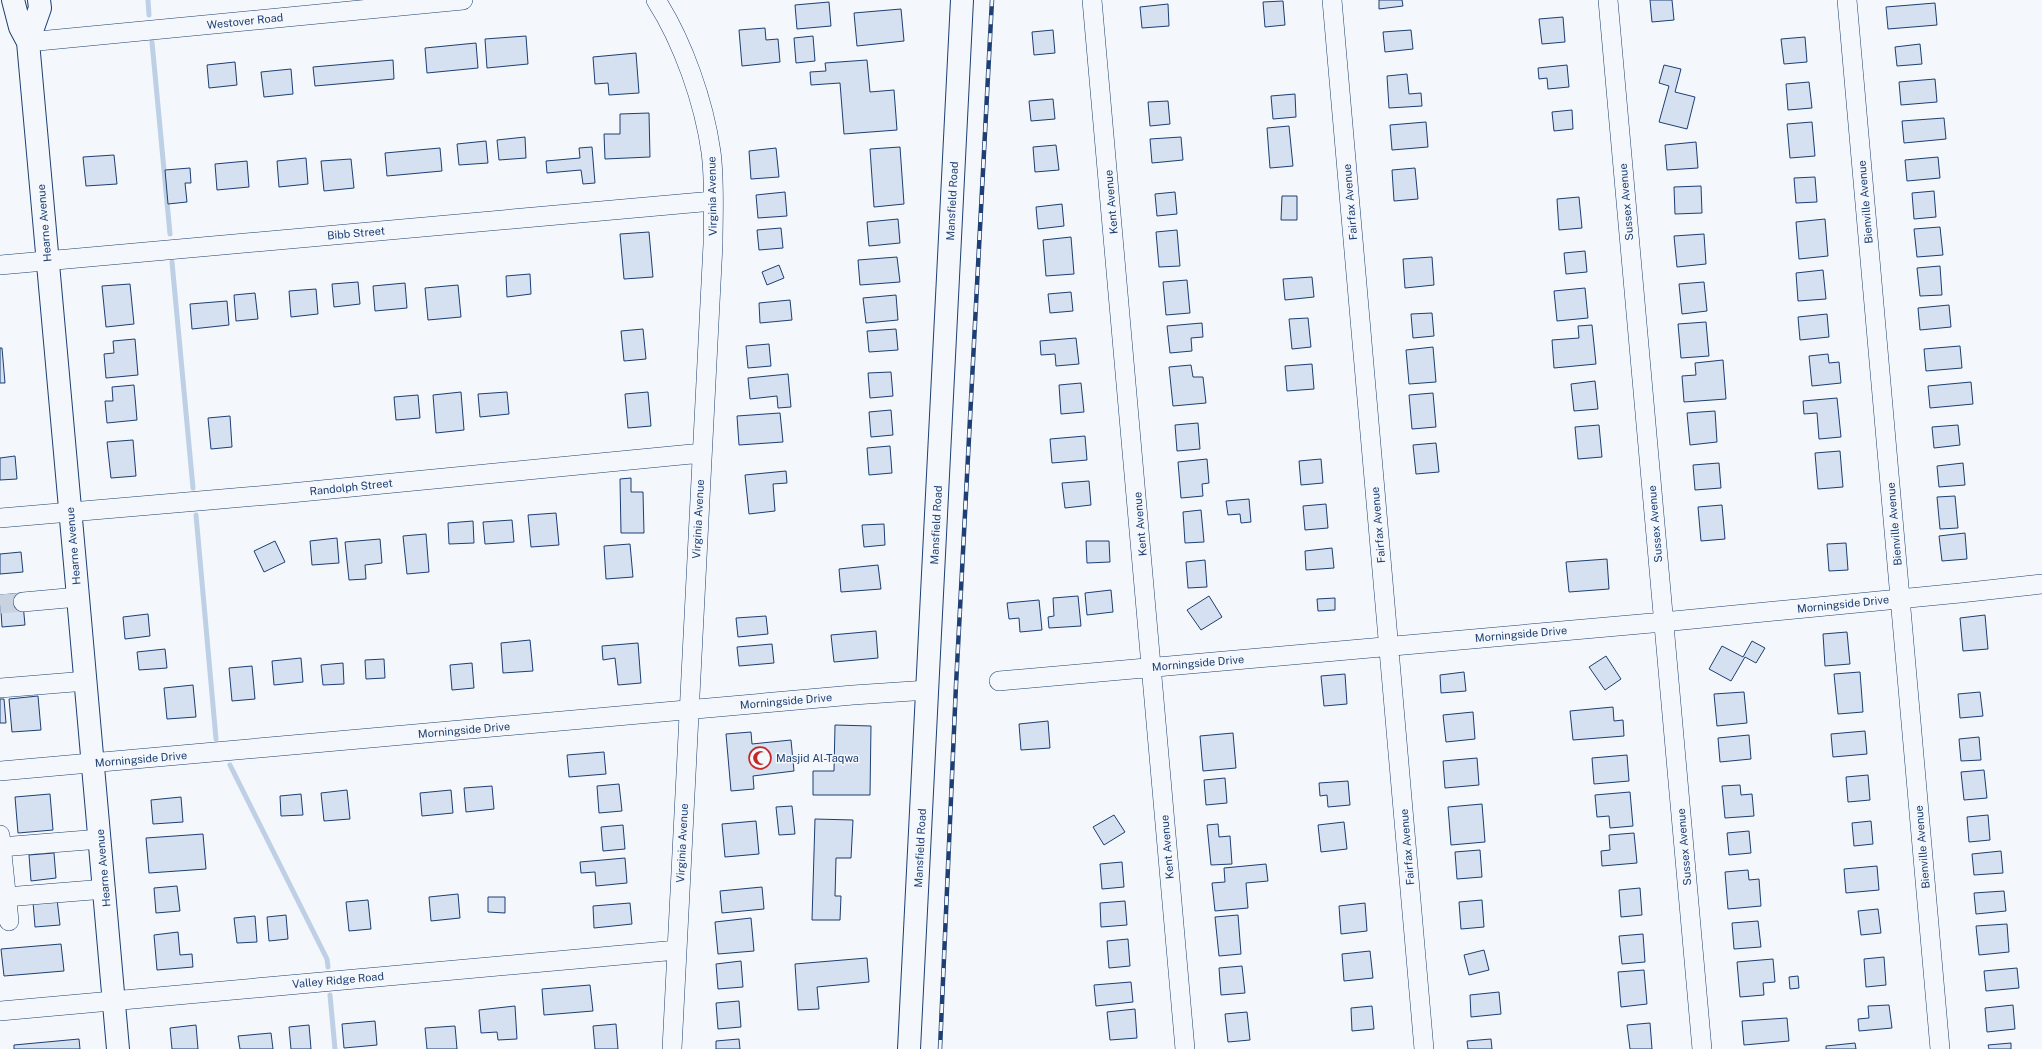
<svg xmlns="http://www.w3.org/2000/svg" width="2042" height="1049" viewBox="0 0 2042 1049" font-family="'Public Sans',sans-serif">
	<rect width="100%" height="100%" fill="#f4f7fb"/>
	<g fill="none" stroke-linecap="round" stroke-linejoin="round">
		<path stroke="#bed0e5" stroke-width="5" d="M148 0 149 15
			M152 42 170 234
			M172 262 193 488
			M196 515 216 739
			M230 765 327 959 328 967
			M330 995 335 1049"/>
	</g>
	<path fill="#d5e0f0" stroke="#1d3f73" d="M1379 0H1402L1403 6 1379 9Z
		M1650 0H1672L1674 20 1652 22Z
		M1283 1 1285 25 1265 27 1263 2Z
		M829 2 831 26 797 29 795 5Z
		M1935 3 1937 25 1888 29 1886 7Z
		M1168 4 1169 26 1142 28 1140 7Z
		M901 9 904 41 857 46 854 13Z
		M1563 17 1565 42 1542 44 1539 19Z
		M765 28 766 40 778 39 780 62 742 66 739 30Z
		M1053 30 1055 53 1034 55 1032 32Z
		M1411 30 1413 49 1385 52 1383 32Z
		M526 36 528 64 487 68 485 39Z
		M813 36 815 61 796 63 794 38Z
		M1805 37 1807 62 1784 64 1781 39Z
		M476 43 478 68 427 73 425 48Z
		M1920 44 1922 64 1897 66 1895 47Z
		M636 53 639 93 609 95 608 83 595 84 593 57Z
		M393 60 394 79 315 86 313 67Z
		M867 60 870 92 894 90 897 130 844 134 840 83 811 85 810 72 826 71 825 63Z
		M235 62 237 85 209 88 207 65Z
		M1567 65 1569 87 1548 89 1547 78 1539 79 1538 68Z
		M1664 65 1681 69 1675 92 1695 97 1687 129 1659 122 1669 86 1659 83Z
		M291 69 293 94 264 97 261 72Z
		M1407 74 1409 94 1421 93 1422 106 1389 108 1387 76Z
		M1935 79 1937 102 1901 105 1899 82Z
		M1809 82 1812 108 1788 110 1786 84Z
		M1295 94 1296 117 1273 119 1271 96Z
		M1053 99 1055 119 1031 121 1029 101Z
		M1168 101 1170 124 1150 126 1148 102Z
		M1572 110 1573 129 1554 131 1552 112Z
		M649 113 650 157 605 159 604 134H620V114Z
		M1944 118 1946 139 1904 143 1902 121Z
		M1426 122 1428 147 1392 150 1390 125Z
		M1812 122 1815 156 1790 158 1787 124Z
		M1289 126 1293 166 1270 168 1267 128Z
		M525 137 526 158 499 160 497 140Z
		M1181 137 1183 160 1152 163 1150 139Z
		M486 141 488 163 459 165 457 144Z
		M1696 142 1698 168 1667 170 1665 145Z
		M1056 145 1059 170 1035 172 1033 147Z
		M592 147 595 183 583 184 581 170 547 173 546 161 580 158 579 148Z
		M900 147 904 204 874 207 870 149Z
		M440 148 442 171 387 176 385 153Z
		M776 148 779 177 751 179 749 151Z
		M114 155 117 184 86 186 83 157Z
		M1938 157 1940 178 1907 181 1905 160Z
		M306 158 308 184 279 187 277 161Z
		M351 159 354 188 324 191 321 161Z
		M247 161 249 187 217 190 215 164Z
		M190 168 191 183H185L187 202 168 204 165 170Z
		M1415 168 1418 199 1394 201 1392 170Z
		M1815 177 1817 202 1796 203 1794 178Z
		M1701 186 1702 213 1675 214 1674 187Z
		M1934 191 1936 217 1914 219 1912 193Z
		M785 192 787 216 758 218 756 195Z
		M1175 192 1177 214 1157 216 1155 194Z
		M1282 196H1297V220H1281Z
		M1579 197 1582 228 1559 230 1557 199Z
		M1062 204 1064 226 1038 229 1036 207Z
		M898 219 900 243 869 246 867 222Z
		M1825 219 1828 256 1799 259 1796 222Z
		M1940 227 1943 255 1917 257 1914 229Z
		M781 228 783 248 759 250 757 230Z
		M1177 230 1180 266 1159 267 1156 232Z
		M649 232 653 277 624 279 620 234Z
		M1704 234 1706 264 1677 267 1674 236Z
		M1071 237 1074 274 1046 276 1043 240Z
		M1585 251 1587 272 1566 274 1564 253Z
		M897 257 900 282 860 285 858 260Z
		M1432 257 1434 285 1405 288 1403 259Z
		M779 265 784 278 767 285 762 272Z
		M1940 266 1942 295 1920 296 1917 268Z
		M1823 270 1826 299 1798 301 1796 273Z
		M530 274 531 294 507 297 506 276Z
		M1312 277 1314 297 1285 300 1283 279Z
		M1187 280 1190 313 1166 315 1163 282Z
		M358 282 360 304 334 307 332 284Z
		M1704 282 1707 311 1682 314 1679 284Z
		M405 283 407 308 375 311 373 286Z
		M130 284 134 324 106 327 102 286Z
		M458 285 461 317 428 320 425 288Z
		M1585 288 1588 318 1557 321 1554 291Z
		M316 289 318 314 291 317 289 291Z
		M1071 292 1073 311 1050 313 1048 294Z
		M255 293 258 319 236 321 234 295Z
		M896 295 898 320 866 323 863 298Z
		M790 300 792 320 760 323 759 303Z
		M227 301 229 325 192 329 190 304Z
		M1949 305 1951 327 1920 330 1918 308Z
		M1432 313 1434 336 1413 338 1411 314Z
		M1827 314 1829 337 1800 340 1798 317Z
		M1308 318 1311 347 1292 349 1289 319Z
		M1706 322 1709 356 1681 358 1678 324Z
		M1202 323 1203 337 1191 338 1192 351 1170 353 1167 326Z
		M1592 325 1596 364 1554 368 1552 340 1579 338 1578 326Z
		M643 329 646 359 624 361 621 331Z
		M896 329 898 350 869 352 867 331Z
		M1076 338 1079 364 1056 366 1055 354 1041 355 1040 341Z
		M135 339 138 375 106 378 104 354 114 353 113 341Z
		M769 344 771 366 748 368 746 346Z
		M1960 346 1962 368 1926 371 1924 349Z
		M1433 347 1436 382 1409 384 1406 350Z
		M0 348H2L5 383H0Z
		M1828 354 1829 363 1839 362 1841 383 1812 386 1809 356Z
		M1723 360 1726 399 1684 402 1682 376 1696 375 1695 363Z
		M1312 364 1314 389 1287 391 1285 366Z
		M1191 365 1193 377H1203L1206 403 1173 406 1169 367Z
		M891 372 893 396 870 398 868 373Z
		M788 374 791 407 778 408 777 396 750 399 748 378Z
		M1595 381 1598 409 1574 411 1571 384Z
		M1971 382 1973 404 1930 408 1928 386Z
		M1081 383 1084 412 1061 414 1059 385Z
		M134 385 137 420 107 423 105 401H113L112 387Z
		M461 392 464 430 436 433 433 395Z
		M507 392 509 414 480 417 478 394Z
		M648 392 651 426 628 428 625 394Z
		M1433 393 1436 427 1412 429 1409 395Z
		M418 395 420 418 396 420 394 397Z
		M1837 398 1841 437 1819 439 1817 413 1804 414 1803 401Z
		M891 410 893 435 871 437 869 412Z
		M1715 411 1717 442 1690 445 1687 413Z
		M780 413 783 442 739 445 737 416Z
		M230 416 232 447 211 449 208 418Z
		M1198 423 1200 449 1177 451 1175 425Z
		M1599 425 1602 457 1578 459 1575 427Z
		M1958 425 1960 445 1934 448 1932 427Z
		M1085 436 1087 460 1052 463 1050 439Z
		M133 440 136 476 111 478 107 442Z
		M1436 443 1439 472 1416 474 1413 445Z
		M890 446 892 473 869 475 867 448Z
		M1840 451 1843 487 1818 489 1815 453Z
		M15 456 17 479 0 480V458Z
		M1207 459 1209 483 1202 484 1203 496 1181 498 1178 462Z
		M1321 459 1323 483 1301 485 1299 461Z
		M1719 463 1721 488 1695 490 1693 465Z
		M1963 463 1965 485 1939 487 1937 466Z
		M786 471 787 483 773 484 775 511 749 514 745 475Z
		M631 478V492H643L644 533H621L620 479Z
		M1089 481 1091 505 1065 508 1062 483Z
		M1955 496 1958 528 1940 529 1937 497Z
		M1249 499 1251 522 1241 523 1240 514 1228 515 1226 501Z
		M1326 504 1328 528 1305 530 1303 506Z
		M1722 505 1725 539 1701 541 1698 507Z
		M1201 510 1204 542 1185 543 1183 512Z
		M556 513 559 545 531 547 528 515Z
		M512 520 514 542 485 544 483 522Z
		M473 521 474 543 449 544 448 523Z
		M884 524 885 545 864 547 862 525Z
		M1965 533 1967 559 1942 561 1939 536Z
		M426 534 429 572 407 574 403 536Z
		M337 538 339 563 312 565 310 541Z
		M380 539 382 563 365 565 366 579 349 580 345 542Z
		M275 541 285 562 264 572 254 551Z
		M1086 541H1109L1110 562 1087 563Z
		M1846 543 1848 570 1829 571 1827 544Z
		M630 544 633 577 606 579 604 546Z
		M1332 548 1334 568 1306 570 1305 551Z
		M21 552 23 572 0 574V554Z
		M1607 559 1609 589 1569 592 1566 562Z
		M1205 560 1207 587 1188 588 1186 562Z
		M878 565 881 589 841 592 839 569Z
		M1111 590 1113 612 1087 615 1085 593Z
		M22 593 25 625 2 627 0 595Z
		M1078 596 1081 626 1049 628 1048 617 1054 616 1053 598Z
		M1209 596 1222 617 1201 630 1187 610Z
		M1335 598V610L1318 611 1317 599Z
		M1039 600 1042 630 1020 632 1019 618 1009 619 1007 603Z
		M148 614 150 636 125 639 123 617Z
		M1985 615 1988 649 1963 651 1960 618Z
		M766 616 768 634 738 637 736 618Z
		M876 631 878 658 834 662 831 635Z
		M1847 632 1850 664 1825 666 1823 634Z
		M530 640 533 671 503 673 501 643Z
		M1752 641 1765 648 1756 663 1745 657 1731 681 1709 669 1722 646 1743 657Z
		M638 643 641 683 618 685 615 658 603 660 602 646Z
		M772 644 774 663 739 666 737 647Z
		M165 649 167 668 139 670 137 652Z
		M1606 656 1621 679 1605 690 1589 667Z
		M301 658 303 682 274 685 272 661Z
		M384 659 385 678 366 679 365 660Z
		M343 663 344 684 323 685 321 665Z
		M472 663 474 688 452 690 450 665Z
		M252 666 255 699 232 701 229 668Z
		M1464 672 1466 691 1441 693 1440 675Z
		M1860 672 1863 712 1838 714 1834 674Z
		M1345 674 1347 704 1324 706 1321 676Z
		M193 685 196 717 167 719 164 688Z
		M1744 692 1747 723 1717 726 1714 694Z
		M1980 692 1983 716 1960 718 1958 694Z
		M38 696 41 730 12 732 9 699Z
		M0 699H4L6 723H0Z
		M1613 707 1614 721 1623 720 1624 736 1573 740 1570 711Z
		M1473 712 1475 739 1446 742 1443 715Z
		M1048 721 1050 748 1021 750 1019 724Z
		M835 725 871 726 870 795H813V771H834Z
		M1865 731 1867 754 1833 757 1831 734Z
		M751 732 752 744 791 740 794 771 753 776 754 789 731 791 726 734Z
		M1233 733 1236 768 1203 771 1200 736Z
		M1749 735 1751 759 1720 762 1718 738Z
		M1979 737 1981 760 1961 761 1959 739Z
		M604 752 606 774 569 777 567 755Z
		M1627 755 1629 781 1594 784 1592 758Z
		M1477 758 1479 785 1445 788 1443 761Z
		M1984 770 1987 798 1964 800 1961 772Z
		M1868 775 1870 800 1848 802 1846 777Z
		M1225 778 1227 803 1206 805 1204 780Z
		M1348 781 1350 805 1328 807 1327 795 1320 796 1319 783Z
		M619 784 622 811 599 813 597 786Z
		M1740 785 1741 795 1752 794 1754 816 1725 818 1722 786Z
		M492 786 494 809 466 812 464 788Z
		M347 790 350 819 324 821 321 793Z
		M451 790 453 813 422 816 420 793Z
		M1630 792 1633 826 1610 828 1609 816 1597 817 1595 795Z
		M50 794 53 830 18 833 15 797Z
		M301 794 303 815 281 816 280 796Z
		M181 797 183 822 153 824 151 800Z
		M1482 804 1485 842 1451 845 1448 807Z
		M792 806 795 834 779 835 776 807Z
		M1114 815 1125 832 1104 845 1093 827Z
		M1988 815 1990 840 1969 842 1967 817Z
		M815 819 853 820 851 858H836L835 896H841L840 920H812Z
		M756 821 759 854 725 857 722 824Z
		M1871 821 1873 844 1854 846 1852 823Z
		M1344 822 1347 849 1321 852 1318 825Z
		M1218 824 1219 837 1230 836 1232 864 1211 865 1207 825Z
		M623 825 625 849 603 851 601 827Z
		M1749 831 1751 853 1729 855 1727 833Z
		M1634 833 1637 863 1602 866 1601 851 1610 850 1609 835Z
		M203 834 206 869 149 873 146 838Z
		M1480 850 1482 877 1457 879 1455 852Z
		M2001 851 2003 873 1974 875 1972 854Z
		M54 853 56 878 31 881 29 855Z
		M625 858 627 883 596 886 595 872 581 873 580 862Z
		M1122 862 1124 887 1102 889 1100 864Z
		M1266 864 1268 881 1246 883 1248 908 1215 911 1212 883 1225 882 1224 868Z
		M1877 866 1879 890 1846 893 1844 869Z
		M1748 870 1749 880 1759 879 1761 906 1728 909 1725 872Z
		M177 886 180 911 156 913 154 888Z
		M762 887 764 909 722 913 720 891Z
		M1640 888 1642 915 1621 917 1619 890Z
		M2004 891 2006 911 1976 914 1974 893Z
		M458 894 460 918 431 921 429 897Z
		M488 897H505V913L488 912Z
		M57 899 60 925 35 927 33 902Z
		M368 900 371 929 349 931 346 902Z
		M1482 900 1484 927 1461 929 1459 902Z
		M1125 901 1127 925 1101 927 1100 903Z
		M630 903 632 924 594 928 593 906Z
		M1365 903 1367 931 1341 934 1339 906Z
		M1878 909 1881 933 1861 935 1858 911Z
		M286 915 288 939 269 941 267 917Z
		M1238 915 1241 954 1219 956 1215 917Z
		M255 916 257 942 237 943 234 918Z
		M751 918 754 951 718 954 715 922Z
		M1758 921 1761 947 1734 949 1732 923Z
		M2007 924 2009 952 1979 955 1976 926Z
		M178 932 180 955 192 954 193 967 157 970 154 935Z
		M1643 934 1645 962 1622 964 1619 936Z
		M1128 939 1130 966 1109 968 1107 941Z
		M61 944 64 971 4 976 1 949Z
		M1484 950 1489 970 1469 975 1464 955Z
		M1370 951 1373 978 1344 981 1342 954Z
		M1884 957 1886 985 1866 987 1864 959Z
		M867 958 869 982 817 987 819 1009 798 1010 795 964Z
		M1773 959 1775 982 1763 983 1764 995 1740 997 1737 962Z
		M741 961 743 987 718 989 716 964Z
		M1242 966 1245 993 1221 995 1219 968Z
		M2017 968 2019 988 1986 991 1984 971Z
		M1644 970 1647 1004 1621 1007 1618 972Z
		M1798 976 1799 988 1790 989 1789 977Z
		M1131 982 1133 1002 1096 1006 1094 985Z
		M590 985 593 1011 544 1015 542 989Z
		M1499 992 1501 1014 1471 1017 1470 995Z
		M739 1001 741 1027 718 1029 716 1003Z
		M1889 1005 1892 1028 1859 1031 1858 1019 1869 1018 1868 1006Z
		M2013 1005 2015 1029 1987 1032 1985 1008Z
		M515 1006 517 1039 498 1040 497 1032 481 1033 479 1010Z
		M1372 1006 1374 1029 1352 1031 1351 1008Z
		M1135 1009 1137 1038 1110 1040 1107 1012Z
		M1247 1012 1250 1040 1228 1042 1225 1014Z
		M1787 1018 1789 1041 1744 1045 1742 1021Z
		M375 1021 377 1045 344 1048 342 1024Z
		M1650 1023 1652 1049H1630L1627 1025Z
		M616 1024 618 1049H595L593 1026Z
		M196 1025 198 1049H172L170 1028Z
		M309 1025 311 1049H291L289 1027Z
		M455 1026 457 1049H427L425 1028Z
		M271 1033 273 1049H240L238 1036Z
		M79 1039 80 1049H14V1045Z
		M739 1039 740 1049H716V1041Z
		M1491 1039 1492 1049H1468L1467 1041Z
		M1855 1043 1856 1049H1826V1046Z
		M2011 1043V1049H1989L1988 1045Z"/>
	<g fill="none" stroke-linecap="round" stroke-linejoin="round">
		<path stroke="#c9d2e0" stroke-width="19" stroke-dasharray="19 10" stroke-linecap="butt" d="M0 604 23 602"/>
		<g stroke="#1d3f73" stroke-width="20">
			<path id="minor" d="M656 0C683 42 704 102 711 152 715 182 713 214 713 244L672 1049
				M1092 0 1185 1049
				M1332 0 1424 1049
				M1608 0 1702 1049
				M1847 0 1940 1049
				M28 42 463 0
				M0 265 713 201
				M0 518 280 494 702 453
				M23 602 78 597
				M999 681 1663 622 1960 593 2042 584
				M0 688 86 681
				M0 771 853 695 928 690
				M0 835 9 921
				M1 847 100 839
				M6 897 105 889
				M0 1011 677 950"/>
		</g>
		<g stroke="#1d3f73" stroke-width="24">
			<path id="major" d="M13 0 20 27 28 42C58 378 89 713 118 1049
				M28 42 40 8 39 0
				M909 1049 962 0"/>
		</g>
		<use href="#minor" stroke="#f4f7fb" stroke-width="19"/>
		<use href="#major" stroke="#f4f7fb" stroke-width="22"/>
		<g stroke="#1d3f73" stroke-width="4.5">
			<path id="rail" d="M940 1049 956 685 992 0"/>
		</g>
		<use href="#rail" stroke="#f4f7fb" stroke-width="3" stroke-dasharray="9" stroke-linecap="butt"/>
	</g>
	<defs>
		<g id="mosque-ring" transform="scale(1.15)"><circle r="9.5" fill="#f4f7fb" stroke="#c62828" stroke-width="1.5"/><path d="M3.5-4.9A6 6 0 1 0 3.5 4.9A5 5 0 1 1 3.5-4.9Z" fill="#c62828"/></g>
	</defs>
	<g fill-rule="evenodd">
		<use href="#mosque-ring" x="760" y="758"/>
	</g>
	<g text-anchor="middle" stroke-width="3" stroke-linejoin="round" paint-order="stroke">
		<g font-size="11" fill="#1d3f73" stroke="#f4f7fb">
			<text transform="translate(245 21) rotate(-6)" y="4">Westover Road</text>
			<text transform="translate(712 196) rotate(-91)" y="4">Virginia Avenue</text>
			<text transform="translate(952 201) rotate(-87)" y="4">Mansfield Road</text>
			<text transform="translate(1111 202) rotate(-95)" y="4">Kent Avenue</text>
			<text transform="translate(1350 202) rotate(-95)" y="4">Fairfax Avenue</text>
			<text transform="translate(1626 202) rotate(-95)" y="4">Sussex Avenue</text>
			<text transform="translate(1865 202) rotate(-95)" y="4">Bienville Avenue</text>
			<text transform="translate(44 223) rotate(-95)" y="4">Hearne Avenue</text>
			<text transform="translate(356 233) rotate(-5)" y="4">Bibb Street</text>
			<text transform="translate(351 487) rotate(-6)" y="4">Randolph Street</text>
			<text transform="translate(698 519) rotate(-87)" y="4">Virginia Avenue</text>
			<text transform="translate(1140 524) rotate(-95)" y="4">Kent Avenue</text>
			<text transform="translate(1655 524) rotate(-95)" y="4">Sussex Avenue</text>
			<text transform="translate(1894 524) rotate(-95)" y="4">Bienville Avenue</text>
			<text transform="translate(936 525) rotate(-87)" y="4">Mansfield Road</text>
			<text transform="translate(1378 525) rotate(-95)" y="4">Fairfax Avenue</text>
			<text transform="translate(73 546) rotate(-95)" y="4">Hearne Avenue</text>
			<text transform="translate(1843 604) rotate(-6)" y="4">Morningside Drive</text>
			<text transform="translate(1521 634) rotate(-5)" y="4">Morningside Drive</text>
			<text transform="translate(1198 663) rotate(-5)" y="4">Morningside Drive</text>
			<text transform="translate(786 701) rotate(-5)" y="4">Morningside Drive</text>
			<text transform="translate(464 730) rotate(-5)" y="4">Morningside Drive</text>
			<text transform="translate(141 759) rotate(-5)" y="4">Morningside Drive</text>
			<text transform="translate(682 843) rotate(-87)" y="4">Virginia Avenue</text>
			<text transform="translate(1167 847) rotate(-95)" y="4">Kent Avenue</text>
			<text transform="translate(1407 847) rotate(-95)" y="4">Fairfax Avenue</text>
			<text transform="translate(1684 847) rotate(-95)" y="4">Sussex Avenue</text>
			<text transform="translate(1922 847) rotate(-95)" y="4">Bienville Avenue</text>
			<text transform="translate(920 848) rotate(-87)" y="4">Mansfield Road</text>
			<text transform="translate(103 868) rotate(-95)" y="4">Hearne Avenue</text>
			<text transform="translate(338 980) rotate(-5)" y="4">Valley Ridge Road</text>
		</g>
		<g font-size="11" fill="#1d3f73" stroke="#f4f7fb" text-anchor="start">
			<text x="776" y="762">Masjid Al-Taqwa</text>
		</g>
	</g>
</svg>
